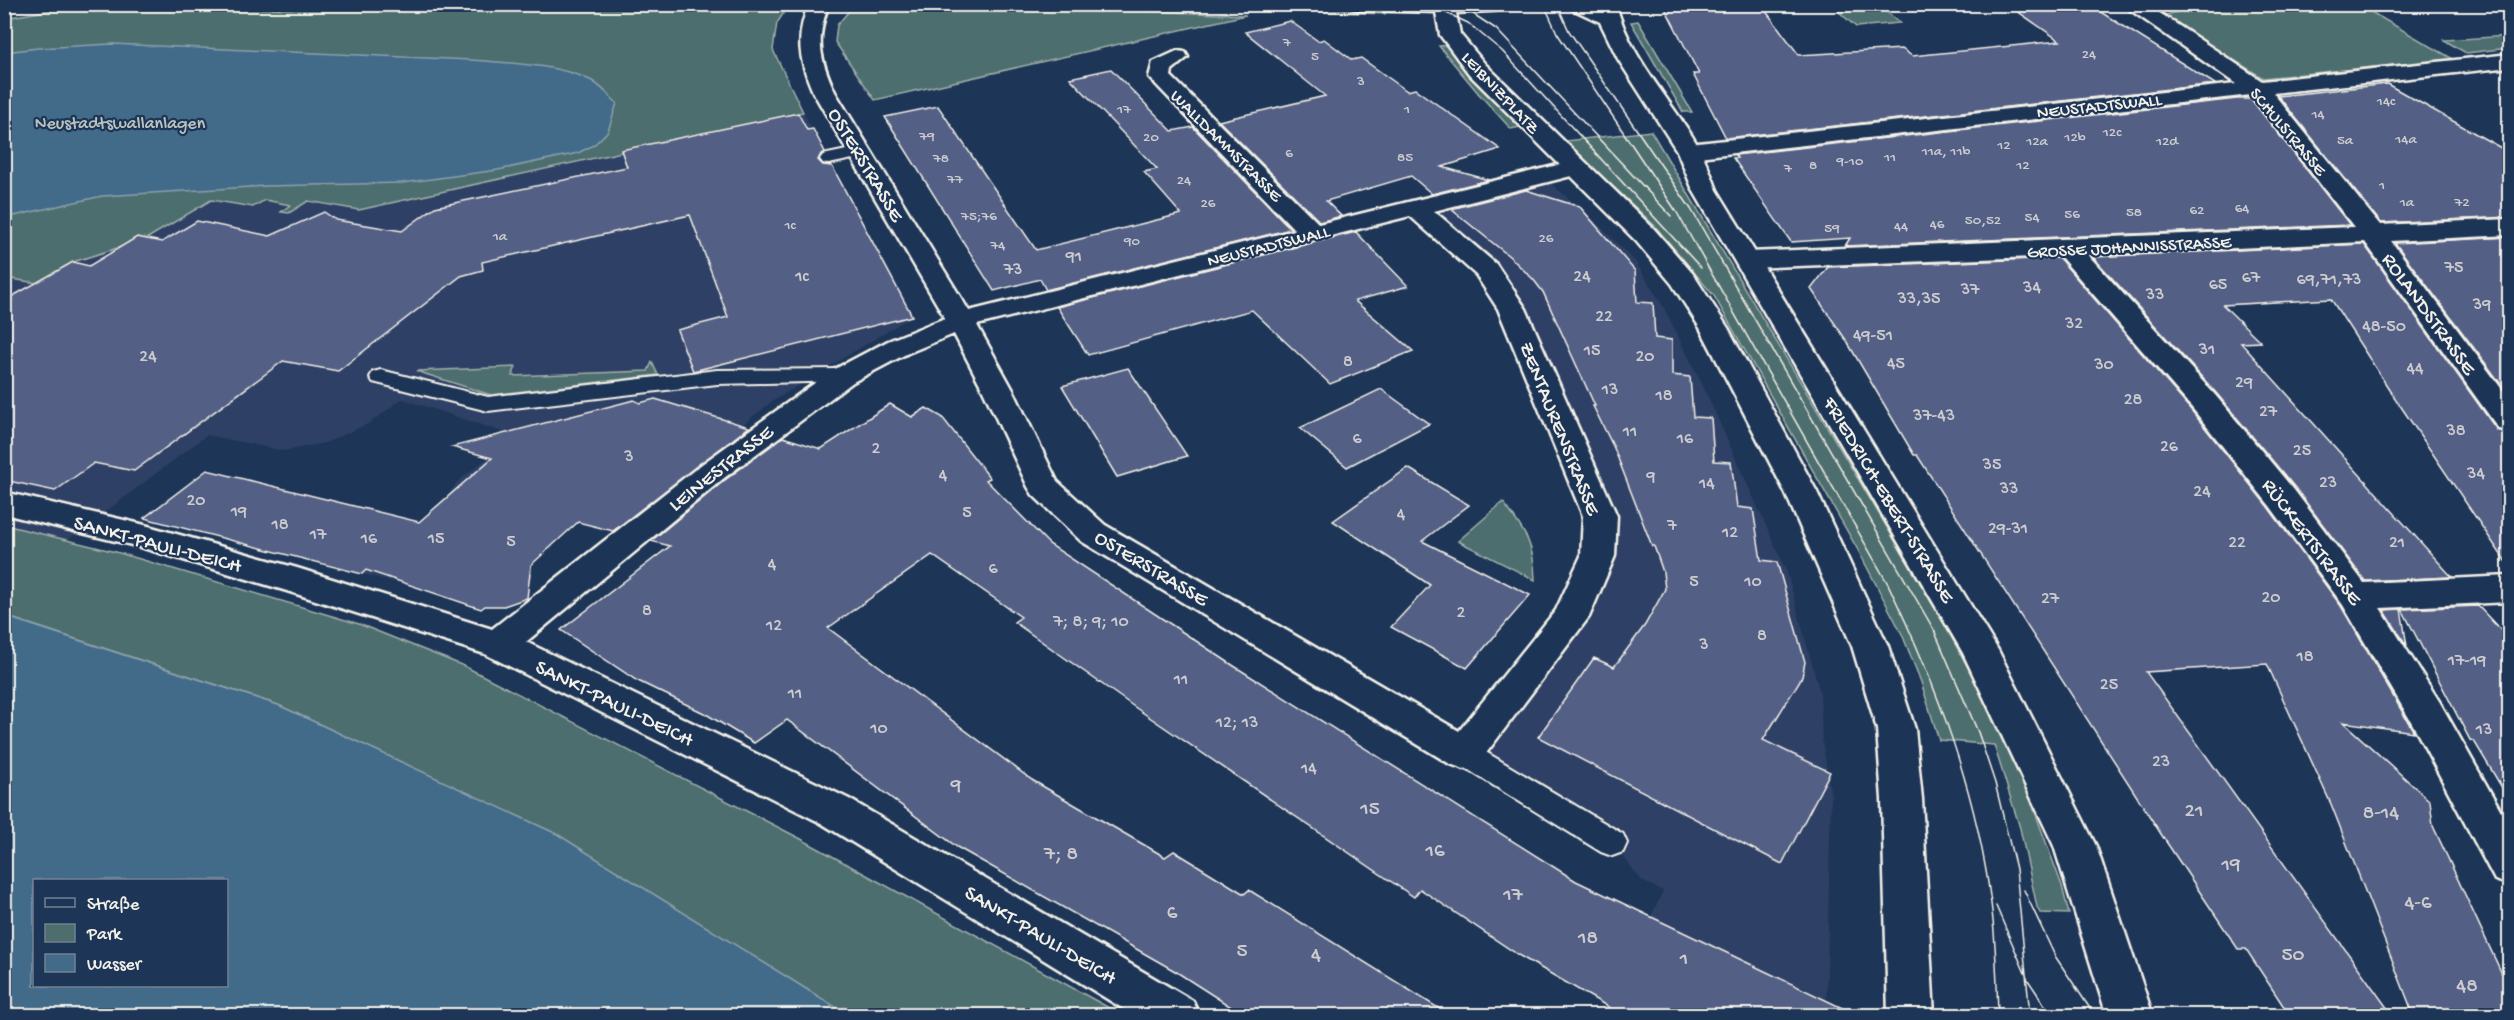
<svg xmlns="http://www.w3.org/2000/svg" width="2514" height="1020" viewBox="0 0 2514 1020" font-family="'Gochi Hand',sans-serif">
	<rect width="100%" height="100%" fill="#1d3557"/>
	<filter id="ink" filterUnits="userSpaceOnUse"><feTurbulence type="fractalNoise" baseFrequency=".0167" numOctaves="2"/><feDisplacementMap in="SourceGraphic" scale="12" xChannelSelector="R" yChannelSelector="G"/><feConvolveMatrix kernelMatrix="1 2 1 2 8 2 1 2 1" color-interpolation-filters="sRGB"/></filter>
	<g filter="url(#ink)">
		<path fill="#2d4165" d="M803 112 914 315 773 401 608 530 523 505 433 558 404 584 362 574 446 498 457 482 515 436 402 399 370 423 325 443 284 451 207 435 68 540 5 525V278L37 282 73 262 146 239 211 200 253 207 265 200 291 205 308 201 359 210Z
			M1542 176 1594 220 1635 261 1663 306 1704 388 1787 572 1820 693 1822 739 1831 796 1826 1015H1605L1663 891 1642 881 1612 843 1464 753 1598 556 1512 309 1416 208Z"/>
		<path fill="#4e6e6e" stroke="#a1b0ab" stroke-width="1.5" d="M359 4H513L625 8 627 4 789 5 777 23 773 50 803 112 359 210 308 201 289 213 281 212 290 205 265 200 253 207 211 200 146 239 73 262 37 283 5 278V18L69 7 353 9Z
			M854 5H998L1246 15 875 100 835 42 837 25Z
			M1170 5H1243L1386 11 1385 14Z
			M2227 5H2359L2453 59 2263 78 2162 16 2196 7Z
			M1881 7 1900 23 1856 27 1838 11Z
			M1638 21 1692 112H1683L1631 22Z
			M2509 36V48L2466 53 2444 40Z
			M1447 45 1520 127 1511 129 1479 94 1439 46Z
			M1651 131 1942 620 1995 717 2028 793 2062 886 2069 914 2040 913 2037 907 2020 828 1994 745 1939 740 1921 682 1902 634 1859 552 1714 296 1655 226 1565 141Z
			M652 362 658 375 491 395 416 371 516 367 512 376 648 371Z
			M1503 502C1525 532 1534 542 1535 580L1458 541Z
			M5 525 116 552 359 624 464 666 801 839 1122 1015H848L556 834 278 705 5 616Z"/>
		<path fill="#426b89" stroke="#89a1af" stroke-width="1.5" fill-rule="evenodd" d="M112 44 471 60C508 63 559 64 592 81 601 86 609 96 617 103L608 131 594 145 578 153 498 170 402 183 266 186 102 196 5 218V52L38 48Z
			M4 616 278 705 557 834 848 1015H5ZM34 880H226V986H34Z"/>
		<path fill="#535e85" stroke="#f4f1e8" stroke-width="1.5" d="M1663 4 1762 6 1799 55 1902 49 1912 56 2060 41 2007 4H2088L2215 84 1726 138 1693 74H1699Z
			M1290 21 1318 41 1324 39 1352 60 1361 58 1407 91 1415 89 1500 149 1442 167 1489 180 1432 194 1411 176 1326 201 1341 216 1320 222 1219 121 1325 96 1245 32Z
			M1111 69 1172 131 1193 127 1291 229 1046 290 1040 279 994 291 885 117 938 106 1036 250 1181 214 1144 172 1157 169 1070 78Z
			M2387 84 2510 153V217L2381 223 2278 96Z
			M2237 99H2251L2350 225 1845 246 1850 238 1791 242 1733 158H1737L1735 155Z
			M798 113 807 130 813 129 825 152 821 154 818 160 823 165 832 166 912 316 693 371 677 330 728 317 690 215 482 262 483 270 461 276 338 371 283 361 134 471 94 463 55 491 4 480V301L73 262 89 266 137 237 162 242 197 221 270 236 324 212 336 220 402 231 435 207 627 167 621 150Z
			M1526 190 1580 207 1635 271 1637 302 1653 303 1655 338 1672 340V375L1690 377 1693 417 1711 418 1714 461 1731 462 1737 507 1753 509 1761 560 1777 562 1805 662 1802 677 1763 740 1830 772 1782 864 1538 737 1594 658 1614 667 1645 625 1665 589 1663 572 1654 546H1652L1614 448 1593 406H1595L1543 292 1533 279 1509 256 1451 209Z
			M1356 232 1408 286 1355 301 1413 351 1330 384 1252 310 1088 355 1057 307Z
			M2510 237V396L2395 243Z
			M2364 244 2497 430 2510 434V568L2391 392 2331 299 2223 305 2261 342 2241 343 2452 577 2365 581 2296 489 2217 394 2093 257Z
			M2059 258 2191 410 2268 507 2341 606 2414 732 2343 722 2430 801 2433 826 2510 991V1016H2414L2331 804 2267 664 2146 672 2393 1016H2290L2246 949H2238L2163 837 1917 455H1914L1846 340 1811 289 1828 267Z
			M1128 368 1187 456 1117 477 1062 386Z
			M1381 389 1429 424 1347 467 1300 428Z
			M655 399 749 427 613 531 578 522 531 565 527 598 504 606H485L481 609 366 570 362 574 144 518 207 470 419 522 492 458 452 447 634 400 640 403Z
			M890 404 912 417 926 408 942 417 990 478 986 480 1049 544 1234 666 1576 881 1859 1016H1624L1520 956 1420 889 1414 897 1133 706 1014 622 1021 617 932 555 828 628 1032 780 1165 857 1174 851 1244 894 1249 890 1451 1016H1245L1175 971 957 847 787 720 754 743 706 714 636 680 561 630 670 546 651 541 725 480 783 437 821 449Z
			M1408 468 1469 505 1422 541 1530 595 1467 668 1391 627 1430 585 1333 521Z
			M2478 606 2510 640V801L2474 741 2470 740 2402 609Z
			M2401 609 2407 646 2384 610Z"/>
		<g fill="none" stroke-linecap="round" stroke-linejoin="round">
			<g stroke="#f4f1e8" stroke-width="4">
				<path id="lane" d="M861 147 867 148 870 152 867 156 829 164 823 163 820 159 823 155Z
					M843 369 851 371 854 376 851 381 717 384 488 411 373 382 370 377 373 372 381 370 488 397 717 370Z
					M1464 741 1474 745 1623 834 1627 843 1623 852 1612 856 1601 852 1454 761 1450 753 1454 745Z"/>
			</g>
			<g stroke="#f4f1e8" stroke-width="5">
				<path id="street" d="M809 4H829C815 40 820 59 835 92L969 311 1295 230 1149 77 1153 62 1177 51 1185 52 1188 57 1172 70 1171 76 1319 224 1574 161 1583 163 1586 168 1583 173 1434 211 1496 264 1526 309 1617 516 1615 556 1589 617 1478 764 1464 769 1450 764 1081 541 1033 495 1028 487 983 390 954 334 908 353 853 382 724 478 526 642 849 799 1193 1001 1200 1016H1135L821 823 485 654 287 591 140 547 4 514V492L141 524 297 568 492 629 702 464 833 370 888 341 945 318 813 92C799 60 795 37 809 4ZM1410 216 1476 275 1498 309 1583 516 1581 556 1556 610 1459 731 1105 525 1057 481 1013 390 977 325Z
					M2122 4H2146L2262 81 2510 54V67L2273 93 2380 225 2510 219V235L2391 241 2510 400V432L2499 429 2365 242 2088 255 2215 395 2294 490 2364 583 2510 576V602L2380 608 2439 701 2510 827V885L2495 880 2412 723 2343 605 2270 506 2193 409 2060 256 1748 268 1739 266 1735 260 1739 254 1748 252 2354 227 2251 95 1689 158 1681 156 1677 151 1681 146 1689 144 2236 84Z"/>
			</g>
			<g stroke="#f4f1e8" stroke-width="5">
				<path id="secondary" d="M1349 4H1516L1513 8 1506 10 1456 13 1460 34 1485 64 1654 229 1693 274 1728 328 1817 492 1888 646 1915 729 1922 799 1934 1016H1888L1882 799 1877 729 1852 646 1785 492 1700 328 1672 284 1636 241 1469 74 1440 35 1436 12 1359 10 1352 8Z
					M1567 4H1616C1629 55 1665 93 1692 136 1703 153 1710 171 1717 190L1998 650 2096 846 2153 1016H2107L2054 846 1963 653 1693 190 1677 151 1618 59 1600 22 1570 8Z"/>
			</g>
			<use href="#lane" fill="#1d3557" fill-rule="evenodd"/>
			<use href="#street" fill="#1d3557" fill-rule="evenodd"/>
			<use href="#secondary" fill="#1d3557" fill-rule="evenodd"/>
			<path stroke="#f4f1e8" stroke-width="1.5" d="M1427 4 1468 23 1502 51 1701 268
				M1458 4 1496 29 1671 216
				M1544 4 1557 33 1676 211 1888 584C1937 686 1976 790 1991 903 1996 940 1997 978 1998 1016
				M1557 4 1569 31 1691 209 1934 630 1978 732 1995 783 2016 869 2030 1016
				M2024 890 2055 956 2095 1016
				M1996 906 2028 980 2052 1016"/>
		</g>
	</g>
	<g text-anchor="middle" stroke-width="4.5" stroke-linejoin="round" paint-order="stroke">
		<g font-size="15" fill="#cccccf">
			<text x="1287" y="46">7</text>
			<text x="2089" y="58">24</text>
			<text x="1315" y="60">5</text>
			<text x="1361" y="85">3</text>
			<text x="2386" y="105">14c</text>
			<text x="1124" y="113">17</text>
			<text x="1407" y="113">1</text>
			<text x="2318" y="118">14</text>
			<text x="2112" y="136">12c</text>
			<text x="927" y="140">79</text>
			<text x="1151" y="141">20</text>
			<text x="2075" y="141">12b</text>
			<text x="2406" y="143">14a</text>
			<text x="2345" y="144">5a</text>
			<text x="2037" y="145">12a</text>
			<text x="2167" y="145">12d</text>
			<text x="2004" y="149">12</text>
			<text x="1946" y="155">11a, 11b</text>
			<text x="1289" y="157">6</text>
			<text x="1405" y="161">85</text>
			<text x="1890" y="161">11</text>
			<text x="941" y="162">78</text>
			<text x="1850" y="165">9-10</text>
			<text x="1813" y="169">8</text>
			<text x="2023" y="169">12</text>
			<text x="1788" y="172">7</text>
			<text x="955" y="183">77</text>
			<text x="1184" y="184">24</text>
			<text x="2382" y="189">1</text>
			<text x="2407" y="206">1a</text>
			<text x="2462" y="206">72</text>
			<text x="1208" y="207">26</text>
			<text x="2242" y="212">64</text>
			<text x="2197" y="214">62</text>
			<text x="2134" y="216">58</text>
			<text x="2072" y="218">56</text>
			<text x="979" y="220">75;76</text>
			<text x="2032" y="221">54</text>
			<text x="1983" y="224">50,52</text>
			<text x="1937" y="228">46</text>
			<text x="790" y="229">1c</text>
			<text x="1901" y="230">44</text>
			<text x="1832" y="232">59</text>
			<text x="500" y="240">1a</text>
			<text x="1546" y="242">26</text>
			<text x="1132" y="245">90</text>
			<text x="998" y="249">74</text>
		</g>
		<g font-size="18" fill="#f4f1e8" stroke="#1d3557">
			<text transform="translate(1501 92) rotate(47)" y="6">LEIBNIZPLATZ</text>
			<text transform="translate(2099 105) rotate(-6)" y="6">NEUSTADTSWALL</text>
			<text transform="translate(2289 131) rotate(50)" y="6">SCHULSTRASSE</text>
			<text transform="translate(1227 145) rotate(45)" y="6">WALLDAMMSTRASSE</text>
			<text transform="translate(1268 245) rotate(-14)" y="6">NEUSTADTSWALL</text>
			<text transform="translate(2129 246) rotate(-3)" y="6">GROSSE JOHANNISSTRASSE</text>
		</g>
		<g font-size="18" fill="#bac3bd" stroke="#1d3557">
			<text x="120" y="128">Neustadtswallanlagen</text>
		</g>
		<g font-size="18" fill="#cccccf">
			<text x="1074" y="261">91</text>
			<text x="2454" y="272">75</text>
			<text x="1013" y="274">73</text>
			<text x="802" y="281">1c</text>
			<text x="1582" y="281">24</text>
			<text x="2251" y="282">67</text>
			<text x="2329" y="284">69,71,73</text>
			<text x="2218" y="289">65</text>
			<text x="2032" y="292">34</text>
			<text x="1970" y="294">37</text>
			<text x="2155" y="299">33</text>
			<text x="1919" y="303">33,35</text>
			<text x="2482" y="309">39</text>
			<text x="1604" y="321">22</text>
			<text x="2074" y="328">32</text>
			<text x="2384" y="331">48-50</text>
			<text x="1873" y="340">49-51</text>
			<text x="2207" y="354">31</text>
			<text x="1592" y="355">15</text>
			<text x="148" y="361">24</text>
			<text x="1645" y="361">20</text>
			<text x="1348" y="366">8</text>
			<text x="1896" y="368">45</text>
			<text x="2104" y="369">30</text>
			<text x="2415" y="373">44</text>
			<text x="2244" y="387">29</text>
			<text x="1610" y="394">13</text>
			<text x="1664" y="400">18</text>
			<text x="2133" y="404">28</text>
			<text x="2268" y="416">27</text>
			<text x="1934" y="420">37-43</text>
			<text x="2456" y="435">38</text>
			<text x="1630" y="436">11</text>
			<text x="1357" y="443">6</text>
			<text x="1685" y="443">16</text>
			<text x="2169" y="451">26</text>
			<text x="876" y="453">2</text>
			<text x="2302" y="455">25</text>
			<text x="629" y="461">3</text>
			<text x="1992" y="469">35</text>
			<text x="2476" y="478">34</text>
			<text x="943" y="480">4</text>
			<text x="1651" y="481">9</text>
			<text x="2328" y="487">23</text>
			<text x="1707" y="488">14</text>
			<text x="2009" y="493">33</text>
			<text x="2202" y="496">24</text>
			<text x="196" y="505">20</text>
			<text x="239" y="516">19</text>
			<text x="967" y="517">5</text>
			<text x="1401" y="519">4</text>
			<text x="280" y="529">18</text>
			<text x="1672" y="530">7</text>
			<text x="2008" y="533">29-31</text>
			<text x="1730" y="537">12</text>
			<text x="318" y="539">17</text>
			<text x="369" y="543">16</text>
			<text x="436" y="543">15</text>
			<text x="511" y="546">5</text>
			<text x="2237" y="547">22</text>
			<text x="2397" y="547">21</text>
			<text x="772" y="569">4</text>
			<text x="993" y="573">6</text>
			<text x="1694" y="586">5</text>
			<text x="1753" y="586">10</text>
			<text x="2271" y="602">20</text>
			<text x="2050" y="603">27</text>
			<text x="647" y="615">8</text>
			<text x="1461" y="617">2</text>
			<text x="1091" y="626">7; 8; 9; 10</text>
			<text x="774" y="630">12</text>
			<text x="1762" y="640">8</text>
			<text x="1704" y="649">3</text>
			<text x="2305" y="661">18</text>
			<text x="2467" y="665">17-19</text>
			<text x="1181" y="684">11</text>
			<text x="2109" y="689">25</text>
			<text x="795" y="698">11</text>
			<text x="1237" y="727">12; 13</text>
			<text x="879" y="733">10</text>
			<text x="2484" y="734">13</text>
			<text x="2161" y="766">23</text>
			<text x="1309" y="773">14</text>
		</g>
		<g font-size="21" fill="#f4f1e8" stroke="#1d3557">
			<text transform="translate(867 164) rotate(59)" y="7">OSTERSTRASSE</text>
			<text transform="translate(2430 313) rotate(54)" y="7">ROLANDSTRASSE</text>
			<text transform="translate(1561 428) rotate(68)" y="7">ZENTAURENSTRASSE</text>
			<text transform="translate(720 467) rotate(-38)" y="7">LEINESTRASSE</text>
			<text transform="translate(1890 499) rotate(59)" y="7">FRIEDRICH-EBERT-STRASSE</text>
			<text transform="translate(2313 541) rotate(53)" y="7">RÜCKERTSTRASSE</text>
			<text transform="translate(158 543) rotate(15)" y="7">SANKT-PAULI-DEICH</text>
			<text transform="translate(1152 567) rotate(31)" y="7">OSTERSTRASSE</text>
			<text transform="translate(615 702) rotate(26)" y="7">SANKT-PAULI-DEICH</text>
			<text transform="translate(1041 934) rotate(31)" y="7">SANKT-PAULI-DEICH</text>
		</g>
		<g font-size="21" fill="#cccccf">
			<text x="956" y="791">9</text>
			<text x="1370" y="814">15</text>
			<text x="2194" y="816">21</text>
			<text x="2381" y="818">8-14</text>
			<text x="1435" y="856">16</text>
			<text x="1061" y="859">7; 8</text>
			<text x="2231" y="870">19</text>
			<text x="1513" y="900">17</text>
			<text x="2418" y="908">4-6</text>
			<text x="1172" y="918">6</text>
			<text x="1588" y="943">18</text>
			<text x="1242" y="956">5</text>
			<text x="1316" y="960">4</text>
			<text x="2293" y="960">50</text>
			<text x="1684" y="964">1</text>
			<text x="2467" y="991">48</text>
		</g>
	</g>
	<rect width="2514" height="1020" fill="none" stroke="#1d3557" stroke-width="24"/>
	<rect x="12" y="12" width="2490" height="996" fill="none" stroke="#f4f1e8" stroke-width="2" filter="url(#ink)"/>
	<rect x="33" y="879" width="195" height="108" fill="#1d3557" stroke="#738091" stroke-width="1.5"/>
	<rect x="45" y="898" width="30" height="9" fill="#1d3557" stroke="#738091" stroke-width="1.5"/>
	<text x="87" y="909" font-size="18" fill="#f4f1e8">Straße</text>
	<rect x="45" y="924" width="30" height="18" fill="#4e6e6e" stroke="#738091" stroke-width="1.5"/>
	<text x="87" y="939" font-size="18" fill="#f4f1e8">Park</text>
	<rect x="45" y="954" width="30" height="18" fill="#426b89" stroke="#738091" stroke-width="1.5"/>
	<text x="87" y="969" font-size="18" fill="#f4f1e8">Wasser</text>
</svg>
